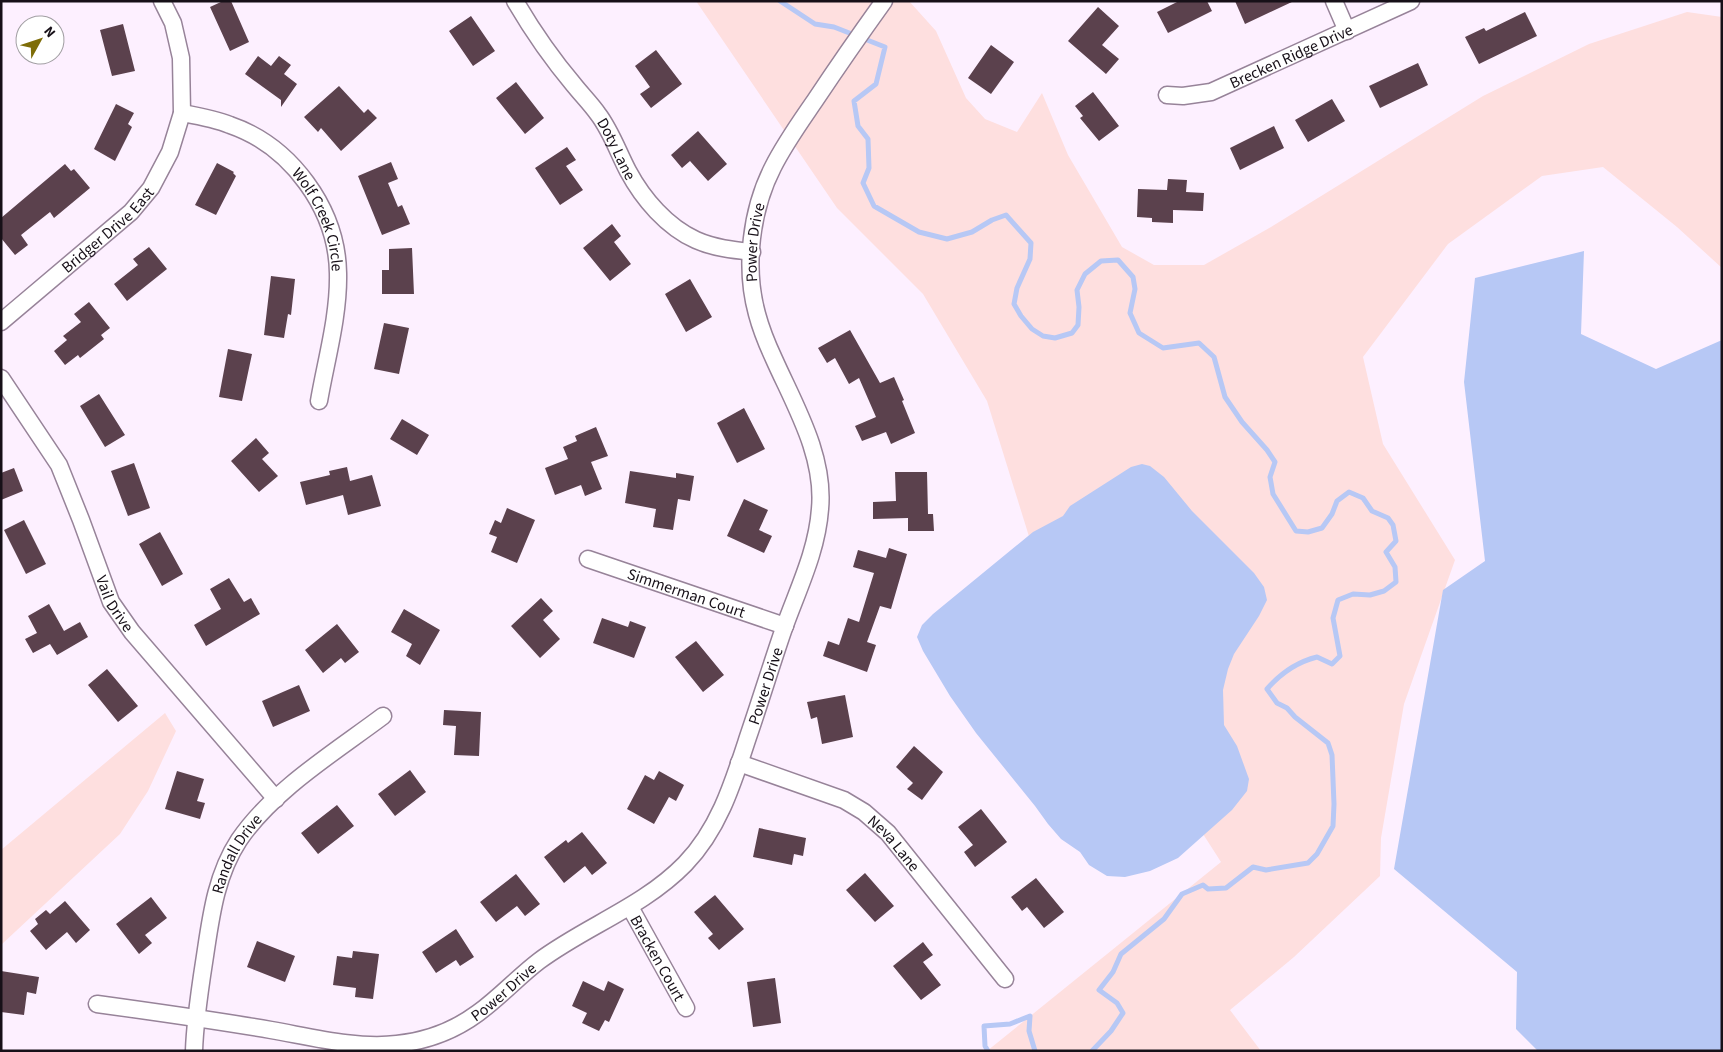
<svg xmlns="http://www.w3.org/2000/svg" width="1723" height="1052" viewBox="0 0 1723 1052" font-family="'Source Sans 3',sans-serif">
	<rect width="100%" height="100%" fill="#fdf0ff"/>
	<path fill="#fedfdf" d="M696 1H909L936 31 966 98 985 119 1017 132 1042 93 1068 155 1122 247 1154 265H1204L1271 227 1483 96 1589 44 1687 12 1722 17V268L1677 227 1603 167 1542 176 1448 244 1363 357 1383 444 1455 560 1404 704 1381 838 1380 876 1294 957 1230 1010 1261 1051H987L1221 862 1045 588 987 401 923 294 837 208Z
		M165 713 176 731 148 791 120 834 1 945V850Z"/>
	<path fill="#b7c8f5" d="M1584 251 1581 334 1656 369 1722 340V1051H1538L1516 1029 1517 972 1394 869 1443 590 1485 561 1464 382 1475 278Z
		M1142 464 1150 466 1164 477 1192 511 1254 573 1264 587 1267 600 1259 616 1234 654 1228 669 1223 690 1224 725 1237 746 1249 779 1247 791 1232 810 1178 858 1150 871 1125 877 1107 876 1089 865 1080 852 1061 839 1048 824 1035 806 976 733 950 696 923 651 917 637 922 625 933 614 1033 532 1063 516 1070 506 1131 467Z"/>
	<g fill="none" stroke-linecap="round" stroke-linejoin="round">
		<path stroke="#b7c8f5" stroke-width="5" d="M780 1 815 24 834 27 885 47 876 84 854 101 858 126 868 139 869 168 863 183 874 206 919 232 947 239 972 232 992 220 1006 215 1031 243 1030 259 1017 288 1014 304 1021 316 1032 329 1043 336 1055 338 1072 333 1078 325 1079 307 1077 290 1085 274 1101 261 1118 260 1133 277 1135 289 1130 313 1139 333 1163 348 1199 343 1214 357 1225 397 1242 422 1267 450 1275 462 1270 477 1273 494 1296 531 1308 532 1322 528 1332 514 1337 501 1349 492 1363 498 1372 511 1388 518 1393 525 1396 541 1386 552 1395 567 1396 582 1384 591 1370 595 1353 594 1338 600 1333 618 1340 656 1332 664 1317 657C1297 662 1280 674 1267 689L1277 703 1287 708 1295 717 1328 743 1332 755 1334 804 1333 826 1317 854 1308 863 1266 870 1253 867 1226 888 1208 889 1203 885 1182 894 1164 919 1121 954 1113 972 1099 990 1117 1003 1123 1013 1111 1031 1092 1051
			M988 1051 985 1046 984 1026 1010 1024 1030 1016 1029 1031 1035 1051"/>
	</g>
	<path fill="#5b414d" d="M223 1H231L249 42 230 51 210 7Z
		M1179 1H1207L1212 11 1168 33 1157 12Z
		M1235 1H1294L1245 24Z
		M1098 7 1119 26 1102 45 1119 59 1106 74 1068 41Z
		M1525 12 1537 36 1479 64 1465 37 1484 28 1486 31Z
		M471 16 495 51 473 66 449 31Z
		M123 24 135 71 112 76 100 30Z
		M991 45 1014 62 991 94 968 78Z
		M656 50 682 84 651 108 640 94 650 87 635 66Z
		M258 56 271 66 279 56 291 65 284 74 297 84 281 107V100L245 74Z
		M1418 63 1428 85 1380 108 1369 86Z
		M516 82 544 118 525 134 496 98Z
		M339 86 364 113 368 109 377 118 341 151 321 128 318 132 304 117Z
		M1093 92 1119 126 1099 141 1080 118 1083 116 1075 106Z
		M1332 99 1345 121 1308 142 1295 120Z
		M116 104 134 113 128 124 132 127 115 161 94 149Z
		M1274 126 1284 148 1240 170 1230 148Z
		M698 131 727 164 708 181 690 161 682 168 671 155Z
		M567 147 576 160 566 166 583 190 560 205 535 168Z
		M391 162 398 179 388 183 398 207 402 205 410 224 382 235 358 176Z
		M217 163 234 172 233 173 236 176 216 215 195 205Z
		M65 164 71 171 74 169 90 188 54 218 50 212 21 235 28 245 15 255 1 238V218Z
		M1168 179 1187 180 1186 192 1204 193 1203 211 1173 210V223L1152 222V218L1137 217 1138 189 1167 190Z
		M612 224 621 236 614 242 631 264 610 281 583 248Z
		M149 247 167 269 127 301 114 284 138 265 133 259Z
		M412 248 414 294H382V270H389V249Z
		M271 276 295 279 291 315 288 314 284 338 264 335Z
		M690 279 712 317 686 332 665 294Z
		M89 302 110 328 101 335 104 339 80 358 78 355 65 365 54 351 67 340 63 336 81 322 74 314Z
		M384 323 409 328 399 374 374 369Z
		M850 330 880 383 894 377 904 400 902 401 915 433 891 444 886 432 862 441 855 426 876 417 859 378 849 384 835 358 827 363 818 348Z
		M228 349 252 354 242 401 219 397Z
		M99 394 125 435 105 447 80 406Z
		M744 408 765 449 737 463 717 423Z
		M402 419 429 435 417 455 390 439Z
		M596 427 608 456 591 462 602 489 585 496 581 485 555 495 545 468 568 459 563 447 577 441 575 436Z
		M256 438 269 453 262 459 278 476 259 492 231 461Z
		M134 463 150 508 128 516 111 471Z
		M347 467 350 481 372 475 381 506 348 515 343 495 306 505 300 482 330 475 329 471Z
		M14 468 23 491 1 500V473Z
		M630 471 676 478V473L694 476 690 501 678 499 673 530 653 527 656 509 625 503Z
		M895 472H927L928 514H933L934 531H908V518L873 519V502L896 501Z
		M744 499 768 510 759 530 772 536 764 553 727 536Z
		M507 508 535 520 517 563 491 552 497 537 489 534 495 520 501 523Z
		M24 520 46 564 26 574 4 530Z
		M160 532 183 574 162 586 139 544Z
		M889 548 907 554 891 609 880 606 867 642 876 645 867 672 823 656 828 641 839 645 848 618 859 622 874 573 853 567 858 550 886 558Z
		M229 578 244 602 251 598 260 614 206 646 194 625 221 609 210 589Z
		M541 598 553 611 543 620 560 639 540 658 511 626Z
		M49 604 64 631 80 622 88 637 57 655 50 644 33 653 25 639 37 633 28 616Z
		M404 609 440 630 420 665 406 656 412 644 391 632Z
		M602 618 628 627 630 621 646 627 634 658 593 643Z
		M337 624 359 652 345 663 341 658 323 673 305 650Z
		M696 641 724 675 703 692 675 657Z
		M107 669 138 706 118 722 88 685Z
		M299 685 310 711 273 727 262 701Z
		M845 695 853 737 822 744 817 717 811 719 807 702Z
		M444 710 481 712 479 756 454 755 456 726 443 725Z
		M914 746 943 772 922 800 907 789 913 783 896 767Z
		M410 770 426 792 395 816 378 794Z
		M177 771 204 779 197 801 205 803 200 819 165 809Z
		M659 771 684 785 676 801 669 797 654 824 627 809 645 775 654 780Z
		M337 805 354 826 318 854 301 833Z
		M981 809 1007 842 975 867 964 852 973 845 958 827Z
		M759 828 806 838 803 856 794 854 792 865 753 857Z
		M582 832 607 863 592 875 585 866 564 883 544 857 566 840 568 843Z
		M865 873 894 906 875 922 846 890Z
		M516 874 540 904 525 916 517 906 496 922 480 902Z
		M1036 878 1064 912 1044 928 1027 907 1022 911 1011 897Z
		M715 895 744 929 719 950 708 938 713 934 694 912Z
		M151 897 167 918 145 935 152 943 139 954 116 924Z
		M65 901 90 930 76 943 67 932 46 950 30 931 38 924 35 919 46 910 50 914Z
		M456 929 474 957 460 966 456 960 436 973 422 952Z
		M257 941 295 956 285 982 247 967Z
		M923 942 933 955 923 962 941 985 921 1000 893 966Z
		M353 951 379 954 373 999 355 997 356 988 333 985 337 956 352 958Z
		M1 971 39 977 36 994 27 992 24 1015 1 1012Z
		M775 978 781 1023 753 1027 747 982Z
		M583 981 604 991 608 981 624 989 609 1022 605 1020 599 1031 582 1023 587 1013 572 1006Z"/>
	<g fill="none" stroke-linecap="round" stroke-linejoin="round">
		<g stroke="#978399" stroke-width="19">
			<g id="street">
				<path id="s1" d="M515 1C532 30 552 59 574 85 582 95 591 104 598 114 611 131 618 152 628 171 643 199 667 227 696 240 714 248 733 250 752 252"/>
				<path d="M1334 1 1347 31"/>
				<path id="s2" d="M1167 95 1183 96 1211 92 1411 1"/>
				<path id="s3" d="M182 113C198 116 215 119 230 125 291 146 337 209 338 273 339 316 326 360 319 401"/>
				<path id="s4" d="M1 322 131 212 151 188 170 152 182 113 181 58 173 23 162 1"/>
				<path id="s5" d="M1 378 59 465 81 520 111 602 132 632 276 799"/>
				<path id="s6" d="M588 559 785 626"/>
				<path id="s7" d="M739 763 844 800 864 812 888 833 1005 979"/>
				<path id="s8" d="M630 907 686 1008"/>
				<path id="s9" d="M97 1004C155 1012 213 1020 271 1030 311 1037 357 1049 397 1044 426 1041 455 1030 478 1013 500 997 518 977 539 961 586 926 643 907 685 864 719 829 733 783 748 737 760 702 771 666 783 631 797 591 817 552 820 509 825 456 795 406 774 359 767 344 761 329 757 314 744 267 751 210 773 167 785 143 801 121 816 99 838 66 861 33 884 1"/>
				<path id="s10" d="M194 1051C195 1019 200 988 205 956 211 916 216 875 239 840 273 790 335 752 383 716"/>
			</g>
		</g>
		<use href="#street" stroke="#fff" stroke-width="16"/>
	</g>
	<g text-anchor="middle" stroke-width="5" stroke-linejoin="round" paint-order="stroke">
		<g font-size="16" fill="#171018" stroke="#fff">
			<text dy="6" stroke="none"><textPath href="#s2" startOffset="132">Brecken Ridge Drive</textPath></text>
			<text dy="6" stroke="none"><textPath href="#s1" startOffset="180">Doty Lane</textPath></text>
			<text dy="6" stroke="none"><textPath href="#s3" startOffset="186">Wolf Creek Circle</textPath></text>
			<text dy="6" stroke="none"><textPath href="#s4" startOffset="141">Bridger Drive East</textPath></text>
			<text dy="6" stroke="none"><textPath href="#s9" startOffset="1309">Power Drive</textPath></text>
			<text dy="6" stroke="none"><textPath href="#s6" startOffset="104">Simmerman Court</textPath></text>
			<text dy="6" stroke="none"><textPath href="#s5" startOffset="254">Vail Drive</textPath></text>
			<text dy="6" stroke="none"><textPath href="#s9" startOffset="844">Power Drive</textPath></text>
			<text dy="6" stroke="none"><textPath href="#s7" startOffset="178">Neva Lane</textPath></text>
			<text dy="6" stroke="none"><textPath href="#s10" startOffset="204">Randall Drive</textPath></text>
			<text dy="6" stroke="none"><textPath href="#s8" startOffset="58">Bracken Court</textPath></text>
			<text dy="6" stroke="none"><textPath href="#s9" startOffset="424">Power Drive</textPath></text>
		</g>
	</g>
	<rect width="1723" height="1052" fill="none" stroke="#171018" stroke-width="5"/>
	<g transform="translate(40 40) rotate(50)"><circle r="24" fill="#ffffff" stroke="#a29fa3"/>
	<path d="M0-4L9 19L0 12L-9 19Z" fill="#7e6d08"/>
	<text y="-8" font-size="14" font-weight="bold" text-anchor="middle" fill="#171018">N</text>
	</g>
</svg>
